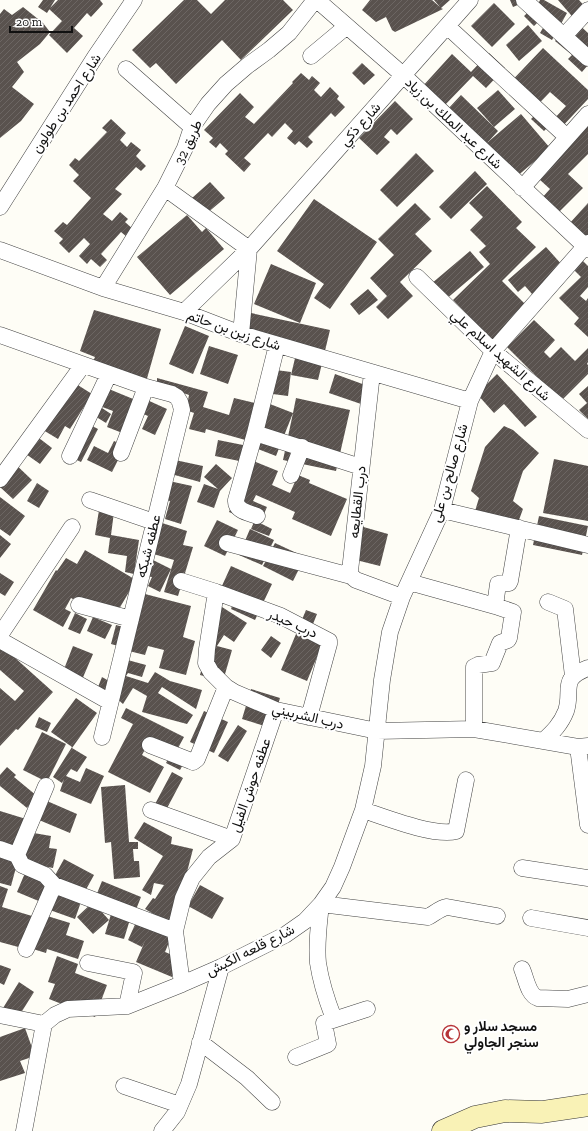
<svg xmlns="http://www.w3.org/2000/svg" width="588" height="1131" viewBox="0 0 588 1131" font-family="'Zilla Slab',Vazirmatn,serif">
	<defs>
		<pattern id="building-hatch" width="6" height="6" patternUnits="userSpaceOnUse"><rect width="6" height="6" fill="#59524e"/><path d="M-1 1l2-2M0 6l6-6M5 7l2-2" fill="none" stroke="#6c6663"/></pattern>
	</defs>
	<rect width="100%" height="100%" fill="#fefdf6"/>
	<path fill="url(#building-hatch)" d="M43 0H55L47 13 38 7Z
		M58 0H100L103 4 91 17 87 13 74 28 83 36 67 53 49 35 62 21 49 9Z
		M184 0H197L211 14 225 0H283L293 10 241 60 222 40 176 84 156 63 150 68 132 50Z
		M370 0H432L440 7 434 0H450L441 8 443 9 395 32 392 30 386 17 376 22 362 10Z
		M510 0H530L513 7Z
		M540 0H544L567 13 552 40 540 33 550 16 536 8Z
		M558 0H579L588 10 577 22Z
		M494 3 515 24 492 47 471 26Z
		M23 7 43 23 50 32 40 44 17 62 24 72 12 87 34 104 21 121 0 138V14L4 9 12 15Z
		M533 7 543 17 534 26 524 16Z
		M574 20 588 33V65L582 72 568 59 572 55 555 41Z
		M528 25 542 41 519 61 506 45Z
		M543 48 588 90V99L559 130 552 123 544 131 531 119 541 109 553 120 566 106 550 92 531 112 505 88Z
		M489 53 505 68 486 88 473 76 443 107 422 87 452 54 471 72Z
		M362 63 375 75 364 85 352 73Z
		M301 73 309 80 312 76 320 83 314 90 321 97 330 87 339 96 337 99 345 107 335 117 331 113 308 137 313 142 307 148 299 141 295 145 287 138 293 131 285 123 272 137 268 133 244 158 251 164 244 172 225 154 228 151 220 143 216 148 209 142 213 138 204 130 240 93 254 107 245 117 254 124 293 83 292 82Z
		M498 90 515 109 494 127 477 108Z
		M461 95 498 131 488 142 521 114 550 148 515 178 447 110Z
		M395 101 413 119 397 135 391 129 384 137 390 142 377 155 359 138Z
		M111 119 126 133 120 140 127 147 131 142 141 150 136 156 146 166 141 171 136 167 115 189 122 194 103 214 112 221 120 212 128 219 125 222 134 230 127 237 121 232 101 254 107 260 100 267 91 259 87 264 79 256 90 244 84 238 69 253 59 243 63 239 54 231 63 222 67 225 91 198 73 181 79 175 69 165 75 158 79 161 107 132 102 128Z
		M588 125V154L568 174 583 188 558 213 541 199 550 189 539 179Z
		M416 153 434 171 397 207 380 190Z
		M475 171 487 184 451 219 439 207Z
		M210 182 225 198 206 214 192 198Z
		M487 186 522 222 516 228 536 247 502 281 528 307 493 341 453 300 490 264 479 252 486 246 470 230 483 217 469 203Z
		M314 199 377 242 330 309 314 298 324 284 277 251Z
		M415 203 431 219 415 234 432 251 400 282 413 296 388 319 376 307 387 296 370 278 394 255 378 239Z
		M588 203V236L586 238 569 224Z
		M187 215 202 232 206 228 224 249 170 295 137 257Z
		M546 247 563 266 532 294 525 286 518 292 508 280Z
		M470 251 484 267 445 300 431 284Z
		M583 261 588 266V287L580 296 586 301 588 298V337L574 324 579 318 559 298 581 277 573 269Z
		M271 264 316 283 300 323 254 304Z
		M368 289 378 300 359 315 350 304Z
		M94 310 161 329 146 382 91 366 95 357 80 351Z
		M251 313 330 330 318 380 291 375 296 354 245 343Z
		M534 320 555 340 544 352 550 358 561 347 575 361 588 348V362L587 364 588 365V374L561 401 507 347Z
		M185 326 209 336 193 374 169 364Z
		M209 346 238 355 228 384 200 374Z
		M268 369 291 372 288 396 265 393Z
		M335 374 368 386 361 404 329 393Z
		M497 374 537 417 525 427 504 404 494 413 477 394Z
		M157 378 208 392 203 407 229 415 234 398 259 404 249 441 206 429 205 433 189 429 194 413 186 410 189 395 157 384Z
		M73 382 92 394 70 429 65 426 58 439 43 430Z
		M588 386V419L579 410 587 403 579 394Z
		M104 387 138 401 125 434 107 427 113 411 97 405Z
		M296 398 350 410 336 471 283 460 293 413 276 456 253 447 270 404 293 413Z
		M145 399 167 409 155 435 142 429 148 416 139 412Z
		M96 404 111 414 106 423 90 413Z
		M81 420 98 429 81 462 64 454Z
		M504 426 513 430 539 453 523 471 513 501 523 509 516 528 472 521 479 498 471 491 485 447Z
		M35 435 52 448 40 464 23 452Z
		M218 440 248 446 244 462 215 456Z
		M114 441 125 446 112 472 87 460 94 446 108 453Z
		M554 459 588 466V521L543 513Z
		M11 460 32 480 13 499 0 487Z
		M175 460 203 466 200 482 171 474Z
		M251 460 278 471 272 485 290 493 298 475 310 480 309 483 347 499 331 536 292 519 295 512 256 495 253 501 267 507 260 523 272 529 269 536 251 529 254 522 229 512Z
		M216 464 232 478 220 491 214 508 197 502 204 484 218 489 204 477Z
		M169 481 192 486 181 524 165 519 170 501 163 499Z
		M37 483 49 491 39 508 27 501Z
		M0 497 25 516 10 536 0 529Z
		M99 510 114 512 111 535 139 540 134 574 125 572 127 556 108 553 110 538 95 535Z
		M539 516 588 526 582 555 533 545Z
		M217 520 238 530 225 556 204 546Z
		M159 522 187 531 183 545 193 547 178 596 164 592 174 560 150 553Z
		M353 524 388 534 380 566 344 557Z
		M250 529 274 540 262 565 239 555Z
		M0 535 11 544 0 558Z
		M275 543 305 557 293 581 263 566Z
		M85 550 136 580 112 621 71 598 65 609 71 612 63 627 33 610 56 570 57 571 66 558 77 564Z
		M147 557 171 569 160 592 148 586 152 577 144 576Z
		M231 566 272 584 255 620 231 609 232 606 216 599Z
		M0 573 14 582 5 596 0 593Z
		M145 594 191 606 183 637 195 641 186 675 159 668 164 650 148 646 145 655 129 651Z
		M222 607 247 623 234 642 224 635 217 646 232 650 223 681 200 675 209 643Z
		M306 610 317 614 309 634 324 640 307 681 281 670Z
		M75 613 87 619 80 634 68 629Z
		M93 617 112 625 105 639 87 631Z
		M116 625 127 628 122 647 111 644Z
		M271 636 281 643 271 658 261 650Z
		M73 646 93 654 78 689 59 682Z
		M3 647 53 692 18 730 16 729 0 746V688L15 701 24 691 0 670V650Z
		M124 659 146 665 142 677 128 673 126 676 148 683 155 672 170 681 202 690 196 709 162 687 158 693 193 715 187 724 142 712 147 696 133 688 123 704 115 697Z
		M102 677 109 681 104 695 96 692Z
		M251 689 280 698 271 728 242 719Z
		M76 698 97 713 72 748 87 757 77 772 71 769 66 776 80 782 86 768 104 776 91 804 60 791 64 779 62 783 53 777 72 747 51 732Z
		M126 708 184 737 177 750 188 755 180 770 166 763 173 750 151 738 142 755 164 767 150 793 108 772 133 724 121 718Z
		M204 711 228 722 214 753 190 742Z
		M39 717 51 723 47 732 35 727Z
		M238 725 247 731 228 762 218 756Z
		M42 732 66 744 47 782 23 770Z
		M7 767 16 775 14 777 37 796 27 808 0 786V775Z
		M172 772 183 778 165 812 154 806Z
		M125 785 129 842H138V849H133L134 861H139L140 877 114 879 111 842 105 843 101 787Z
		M47 801 77 814 70 833 39 820Z
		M0 811 26 819 15 850 0 845Z
		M144 822 172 837 171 844 193 849 174 922 162 919 145 909 153 898 155 899 164 885 154 883 151 895 142 890 163 856 134 838Z
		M28 832 51 836 49 848 57 849 53 868 22 862Z
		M0 855 18 860 11 886 0 883Z
		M64 859 94 875 83 895 53 879Z
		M25 873 49 883 41 902 17 892Z
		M102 881 141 897 135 912 96 896Z
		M200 885 224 898 212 919 188 906Z
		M0 886 8 889 2 907 32 916 22 948 0 942Z
		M55 889 82 899 75 919 47 909Z
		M93 902 109 920 93 934 77 917Z
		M112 911 131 916 124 939 105 934Z
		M44 915 70 923 66 935 84 941 78 959 47 949 46 953 33 949Z
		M138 918 172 935 165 952 180 958 172 977 136 962 145 941 142 947 128 940Z
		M57 956 78 964 75 973 107 985 95 1017 49 999 55 984 48 982Z
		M0 965 11 969 4 985 0 983Z
		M19 982 34 992 14 1024 0 1013Z
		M25 1028 35 1056 20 1061 25 1073 0 1081V1037Z"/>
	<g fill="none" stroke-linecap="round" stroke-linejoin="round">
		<g stroke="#444" stroke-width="17">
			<path id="street" d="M317 0 403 75 588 249
				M524 0 588 58
				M447 26 567 137
				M564 36 588 10
				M311 56 347 26
				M126 69 192 127
				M165 188 249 249
				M522 188 588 114
				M0 207 95 57 134 0
				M0 250 103 288 184 312 241 334 470 401
				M417 277 493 351 588 430
				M103 288 165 188 185 148 192 127 208 104 226 84 247 66 269 50 289 33 315 0
				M184 312 249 249 470 0
				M241 334 249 249
				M0 335 146 387 172 394 177 397 180 402 182 410 102 737
				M372 373 350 571 351 576 356 580 402 597
				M255 433 361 467
				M121 453 146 387
				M70 456 109 374
				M291 475 302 447
				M0 479 83 365
				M90 500 154 522
				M442 510 588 545
				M257 516C249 513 235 511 236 500L255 433 277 345
				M227 543 351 576
				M181 581 216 592 281 616 329 641V644L309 717
				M409 582 495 606
				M216 592 207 649 206 663 211 672 226 687 234 692 276 710 377 731 474 729 578 747 588 746
				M548 602 565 609 573 676
				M79 605 131 619
				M0 635 72 527
				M0 640 110 702
				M474 729V667L478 665 492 663 500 643 508 640 509 638 513 612 495 606 498 584 509 583 510 581 519 528
				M543 741C553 732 561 724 566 711 573 690 559 679 588 668
				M150 745 191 761 193 762 197 759 226 687
				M578 747 588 825
				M151 810 232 839
				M363 810C384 817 435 837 456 831L466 780
				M0 849 17 855 22 865 45 875 54 885 175 931
				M17 855 46 786
				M522 868 588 878
				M531 918 588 928
				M26 949 54 885
				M88 963 133 972 134 973 127 1006
				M522 969C526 978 528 995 538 998L568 999 588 994
				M182 984 175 931 183 898 192 878 209 857 232 839 276 710
				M0 1015 44 1024
				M334 1019C327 1001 321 983 318 963 316 943 319 924 321 904L428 917C434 914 440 908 447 907L497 916
				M44 1024 55 1015 68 1009 127 1006 182 984 221 967 285 935 305 921 321 904 333 887 342 867 363 810 373 766 382 680 390 632 402 597 442 510 470 401 493 351 588 243
				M200 1042 247 1078 272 1102
				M296 1057 328 1044 324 1023 367 1009
				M124 1086 180 1105
				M24 1131 44 1024
				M162 1131 177 1112 189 1084 221 967"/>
		</g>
		<g stroke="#333" stroke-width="23">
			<path id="secondary" d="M443 1131 475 1117 505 1111 542 1112 588 1105"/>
		</g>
		<use href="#street" stroke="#fff" stroke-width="16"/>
		<use href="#secondary" stroke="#f9f2b6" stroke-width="22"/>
	</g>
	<defs>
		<g id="mosque-ring" transform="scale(0.9)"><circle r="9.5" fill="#fff" stroke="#b73337" stroke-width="1.5"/><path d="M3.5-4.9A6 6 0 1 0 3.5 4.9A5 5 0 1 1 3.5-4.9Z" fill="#b73337"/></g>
	</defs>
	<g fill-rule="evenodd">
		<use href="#mosque-ring" x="451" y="1034"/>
	</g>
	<g text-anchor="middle" stroke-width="4" stroke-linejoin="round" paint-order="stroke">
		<g font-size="14" fill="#111" stroke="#fff">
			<text transform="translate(66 103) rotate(-57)" y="5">شارع احمد بن طولون</text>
			<text transform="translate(454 123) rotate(43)" y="5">شارع عبد الملك بن زياد</text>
			<text transform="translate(360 124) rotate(-48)" y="5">شارع ذكي</text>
			<text transform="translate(188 142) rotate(-65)" y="5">طريق 32</text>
			<text transform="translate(234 330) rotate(19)" y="5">شارع زين بن حاتم</text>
			<text transform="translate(501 355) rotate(42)" y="5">شارع الشهيد اسلام علي</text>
			<text transform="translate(449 473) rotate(-74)" y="5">شارع صالح بن على</text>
			<text transform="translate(357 502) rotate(-84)" y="5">درب القطايعه</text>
			<text transform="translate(148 546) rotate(-76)" y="5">عطفه شبكه</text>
			<text transform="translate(293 623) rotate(24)" y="5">درب حيدر</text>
			<text transform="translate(308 716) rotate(13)" y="5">درب الشربيني</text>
			<text transform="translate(250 785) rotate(-71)" y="5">عطفه حوش الفيل</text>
			<text transform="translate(250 950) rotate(-27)" y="5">شارع قلعه الكبش</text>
		</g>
		<g font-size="14" font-weight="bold" fill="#111" stroke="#fff" text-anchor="start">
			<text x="464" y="1031">مسجد سلار و<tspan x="464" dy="16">سنجر الجاولي</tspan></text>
		</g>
	</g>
	<path d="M10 26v6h62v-6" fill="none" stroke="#111111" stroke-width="2"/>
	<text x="16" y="26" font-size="12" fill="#111111" stroke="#ffffff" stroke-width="3" paint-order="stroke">20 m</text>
</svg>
